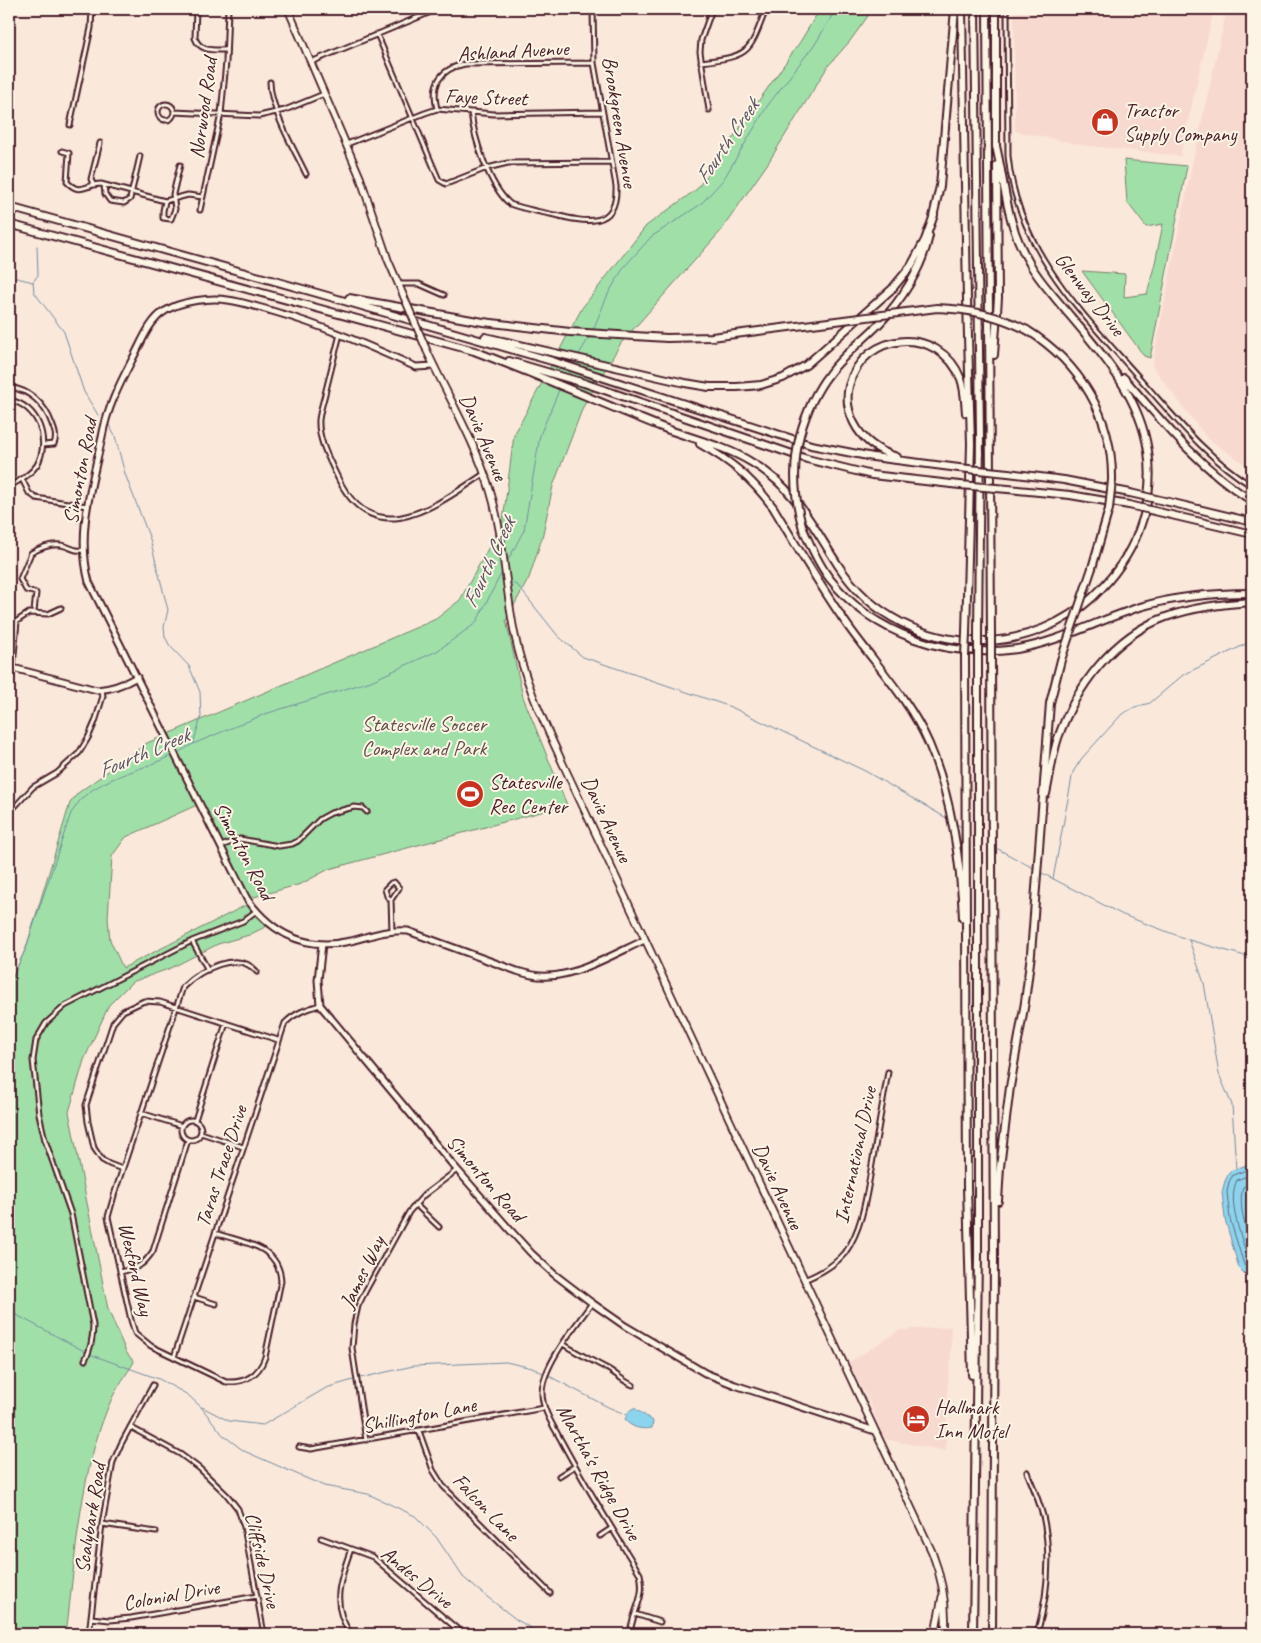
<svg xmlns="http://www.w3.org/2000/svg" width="1261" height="1643" viewBox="0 0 1261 1643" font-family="Caveat,sans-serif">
	<rect width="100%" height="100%" fill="#fae8db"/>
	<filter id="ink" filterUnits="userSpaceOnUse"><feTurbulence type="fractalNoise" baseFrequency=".02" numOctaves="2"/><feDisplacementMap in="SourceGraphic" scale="10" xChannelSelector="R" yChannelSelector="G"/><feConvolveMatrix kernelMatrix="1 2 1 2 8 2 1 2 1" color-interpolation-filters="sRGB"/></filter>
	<g filter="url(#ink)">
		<path fill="#f8d9cf" d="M1014 9H1214L1180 156 1082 145 1015 131Z
			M1227 9H1252V469L1207 438 1152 366 1192 164Z
			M951 1327V1359L947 1392 946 1451 884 1439 870 1403 848 1363 900 1330Z"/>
		<path fill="#a0e0a8" stroke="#75806a" d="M820 9H873L850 41 828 66 768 163 720 232 621 343 583 407 553 486 542 538 529 578 506 620 523 697 567 805 329 869 301 884 247 899 197 805 126 837 112 856 108 918 110 940 123 968 250 903 269 925 249 935 218 944 171 968 132 982 109 1005 84 1060 69 1112 108 1309 126 1352 134 1362C127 1374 118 1385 112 1398 79 1471 76 1556 66 1634H9V985L26 948 70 803 78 793 147 743 436 619 460 600 503 521 514 435 582 308 646 226 697 189 800 42Z
			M1124 160 1187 166 1150 358 1144 356 1082 271 1125 274 1124 297 1147 294 1155 263 1163 224 1146 227 1127 202Z"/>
		<path fill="#8cd4ee" stroke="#728ca0" d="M1252 1163V1281L1239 1268 1225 1219 1222 1192 1225 1181 1230 1171Z
			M634 1408 653 1421 652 1428C642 1430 632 1428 625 1420 627 1415 628 1410 634 1408Z"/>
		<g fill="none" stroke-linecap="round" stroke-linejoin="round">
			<path stroke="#646779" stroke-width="1" d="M1252 1168 1233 1175 1229 1182 1227 1192 1230 1219 1244 1265 1252 1273
				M1252 1174 1237 1180C1226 1203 1243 1240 1249 1262L1252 1265
				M1252 1182 1243 1187C1238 1205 1245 1228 1252 1246"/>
			<path stroke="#728ca0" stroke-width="1" d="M9 276 33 282 34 292 64 332 84 392 98 415
				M33 282 38 275 37 246
				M593 330 608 294 624 267 651 237 701 204 723 180 768 105 817 41 836 9
				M578 356 590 336
				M109 425 115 436 125 474 150 539 168 610 164 627 165 637 170 646 189 666 200 692 201 717 193 744
				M507 562 524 530 540 435 560 388
				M508 580 518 586 558 636 583 657 731 707 865 771 948 819
				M176 754 193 744 265 714 371 681 437 651 476 623 503 570
				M955 823 963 828
				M998 849 1035 869
				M1040 872 1123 915 1189 940 1252 958
				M1053 879 1073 772 1082 758 1122 714 1135 707 1150 703 1183 675 1252 641
				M1189 940 1204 983 1219 1074 1232 1105 1236 1169
				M9 985 26 948 71 813C75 808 79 801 83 797 108 775 144 770 172 755
				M9 1311 86 1352
				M92 1355 159 1379 188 1395 201 1407 223 1435 244 1451 324 1486 368 1494 415 1516 436 1537 463 1577 477 1589 517 1620 541 1634
				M549 1376 608 1407 627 1415
				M360 1378 413 1366 506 1362 532 1368 543 1373
				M202 1407 229 1421 263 1425 326 1388 353 1380"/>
			<g stroke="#4a1f2b" stroke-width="7">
				<path id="street" d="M196 9 195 38C200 52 214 50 226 50
					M1007 9 1008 156C1017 251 1083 314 1143 382 1177 420 1208 459 1252 486
					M9 11V9
					M377 34 439 180 446 184 487 168 508 163 611 162
					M311 62 438 9
					M701 62C750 56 749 54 766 9
					M270 82C270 108 294 149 306 174
					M158 112a8 8 0 1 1 16 0a8 8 0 1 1-16 0Z
					M437 109C431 85 439 69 465 64L594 63
					M709 110 700 52 701 40 712 9
					M174 112 259 116 285 110 324 94
					M471 112C474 139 489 186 510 204 524 209 540 212 555 215 584 222 618 230 616 186L594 63 593 9
					M70 125 91 28 92 9
					M347 144 425 113 437 109 494 114 602 112
					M62 151 69 153 67 182C81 196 85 184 101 184L165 201 188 195 203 197
					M93 184 91 179 100 143
					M104 185 105 194 110 201 124 203 130 199 140 156
					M165 201 163 211V218L171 219 175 209 173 194 180 165
					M200 210 221 114 226 62 228 9
					M399 284H419L444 295
					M340 334C335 354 330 374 325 394 323 402 320 411 319 420 318 439 328 457 336 474 372 554 434 507 484 474
					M9 387C30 390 45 404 52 424 55 431 57 437 54 444L43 445
					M9 400C38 405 51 440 37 465 30 475 20 481 9 486
					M22 479 29 493 36 498 87 506
					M34 612 36 593 26 590 20 579 31 553C40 548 53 542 65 546 74 549 74 551 84 550
					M13 667 17 621 29 613 48 614 61 608
					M9 813 33 787 57 773 79 753 88 738 95 722 103 696 102 690
					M221 846 240 839 279 846 292 844 298 841 320 819 331 813 354 807 363 808 367 812
					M394 882 399 888 391 900 387 896 385 889 391 883Z
					M391 900 392 931
					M192 941 208 970
					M141 1113 182 1126
					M181 1130a10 10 0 1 1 20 0a10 10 0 1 1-20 0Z
					M195 1120 226 1023
					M201 1133 243 1147
					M122 1169 109 1164 102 1160 94 1148 88 1122 86 1105 113 1023 123 1011 144 1001 160 1002 278 1040
					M415 1204 439 1227
					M215 1233C244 1243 279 1245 281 1281L265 1357C259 1375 245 1383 226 1382L151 1346 135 1333 131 1320 108 1217 115 1192 183 987C200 970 238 949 257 972
					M120 1272C138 1268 143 1266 153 1251L188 1140
					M804 1280C819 1274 834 1266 845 1253 862 1229 866 1198 871 1170 877 1137 882 1105 888 1072
					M194 1297 216 1304
					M592 1303C576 1325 542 1366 542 1393 542 1410 554 1427 562 1442 586 1487 613 1530 640 1574 646 1599 632 1611 630 1634
					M563 1344C577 1353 591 1360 606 1368 616 1373 622 1381 633 1385
					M174 1357 285 1023C295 1013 306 1009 320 1005
					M85 1360C91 1349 93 1338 93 1325L71 1214 45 1140 39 1114 33 1060 36 1040 46 1023 65 1006 192 941 243 921 256 911
					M130 1427 180 1454 199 1468 227 1495 238 1509 244 1527 264 1634
					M419 1431 433 1470 443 1486 550 1593
					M366 1440 352 1348 354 1324 358 1306 366 1290 409 1212 424 1195 457 1170
					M299 1447 311 1449 544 1408
					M1027 1472C1033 1486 1039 1501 1043 1516 1052 1556 1048 1595 1037 1634
					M559 1476 575 1466
					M102 1524 156 1532
					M600 1536 612 1528
					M321 1538 373 1557 463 1634
					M351 1549C340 1579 330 1606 351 1634
					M635 1614 660 1622
					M91 1618 110 1620 131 1618 257 1596
					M89 1634 102 1524 113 1462 121 1444 153 1385
					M918 1634 919 1631"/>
			</g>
			<g stroke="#4a1f2b" stroke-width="9">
				<path id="secondary" d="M434 366 416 367C369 346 322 325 272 311 257 307 243 302 228 300 210 297 181 301 165 311 149 320 141 344 132 360 119 385 107 409 102 437 92 485 76 533 89 582L247 899C273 935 306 951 351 941 370 936 388 929 408 931L517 971C527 974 537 977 548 976 577 976 618 952 645 940
					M9 667 97 690C112 689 123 685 137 677
					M322 944 318 980 320 1005 453 1165 510 1230 531 1253 554 1274 592 1303 625 1326 705 1373 735 1385 875 1431"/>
			</g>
			<g stroke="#4a1f2b" stroke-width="9">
				<path id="primary" d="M288 9 360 177 388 260 404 297
					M427 351C448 397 475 441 490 490 504 535 505 589 515 636 524 681 544 722 563 764L932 1552C942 1578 947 1607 945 1634
					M935 1634 942 1597"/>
			</g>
			<g stroke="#4a1f2b" stroke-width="10">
				<path id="highway" d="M962 9 967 300 971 444 966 633
					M975 9 980 436 978 632
					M987 9 991 633
					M996 9V147
					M9 207 317 293 552 361 811 445 873 457 959 468
					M933 217 940 186 955 9
					M9 224 478 352
					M349 298 483 322 570 332
					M1027 330C1080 363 1113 417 1112 480
					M485 337 685 383 709 387H737L761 385 783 378 806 365 892 289 911 266 925 240 934 215
					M474 351C538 375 601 403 664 428 693 439 725 446 751 462 795 487 812 525 838 565 871 616 926 643 986 641 1025 640 1065 623 1093 597 1134 558 1156 507 1148 451 1139 390 1094 345 1056 299 1047 288 1037 277 1030 264 1006 224 1006 189 996 146
					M994 355 998 298 997 165
					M509 361 584 383 807 459 872 475 960 485
					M1124 378C1163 423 1201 469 1252 501
					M800 435C806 413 815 392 829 374 843 355 862 341 878 325 901 301 922 269 929 236
					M700 444C732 462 750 477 773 507 797 547 821 588 848 626 875 664 910 700 929 744 951 796 961 862 963 918
					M897 457C878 451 863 441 854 423 848 411 846 398 849 386 863 330 940 325 961 379 965 390 965 403 966 413
					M1008 473 1064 480 1130 493
					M1008 489 1070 495 1129 505
					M1169 502 1252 522
					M1167 514 1252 534
					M803 529C811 546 818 564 830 579 874 635 948 659 1017 649 1059 642 1099 620 1140 607 1177 596 1214 593 1252 593
					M1092 568 1109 509
					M965 656 967 1187 972 1375
					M991 657 994 1258 992 1634
					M1046 794C1050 776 1052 756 1058 738 1076 687 1113 636 1166 617 1194 607 1223 604 1252 602
					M998 1201 1000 1167 1010 1087 1025 1002 1031 954 1050 703 1061 660
					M973 1634 978 1256V659"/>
			</g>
			<use href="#street" stroke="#fcf5e5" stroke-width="3"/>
			<use href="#secondary" stroke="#fcf5e5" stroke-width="5"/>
			<use href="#primary" stroke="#fcf5e5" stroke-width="5.5"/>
			<use href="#highway" stroke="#fcf5e5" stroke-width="6"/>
			<g stroke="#4a1f2b" stroke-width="9" stroke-linecap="butt">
				<path id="primary-bridge" d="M404 297 427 351"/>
			</g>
			<g stroke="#4a1f2b" stroke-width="10" stroke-linecap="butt">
				<path id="highway-bridge" d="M570 332 667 338 712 337 937 308C970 309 998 315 1027 330
					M800 435C792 467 794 498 803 529
					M959 468 1008 473
					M960 485 1008 489
					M1130 493 1169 502
					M1129 505 1167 514
					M1109 509 1112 480
					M965 656 966 633
					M991 657V633
					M978 659V632
					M1061 660 1092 568"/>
			</g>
			<use href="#primary-bridge" stroke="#fcf5e5" stroke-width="5.5"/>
			<use href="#highway-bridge" stroke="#fcf5e5" stroke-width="6"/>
		</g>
	</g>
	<defs>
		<g id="shop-disc" transform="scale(1.4375)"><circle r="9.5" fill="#c8321e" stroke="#fcf5e5"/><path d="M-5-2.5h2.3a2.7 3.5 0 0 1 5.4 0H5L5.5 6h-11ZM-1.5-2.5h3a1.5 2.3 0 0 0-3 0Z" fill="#fff"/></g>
		<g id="stadium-disc" transform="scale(1.4375)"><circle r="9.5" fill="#c8321e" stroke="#fcf5e5"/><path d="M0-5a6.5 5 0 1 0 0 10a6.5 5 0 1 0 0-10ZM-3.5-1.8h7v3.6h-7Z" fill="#fff"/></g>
		<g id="hotel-disc" transform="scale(1.4375)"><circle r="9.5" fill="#c8321e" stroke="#fcf5e5"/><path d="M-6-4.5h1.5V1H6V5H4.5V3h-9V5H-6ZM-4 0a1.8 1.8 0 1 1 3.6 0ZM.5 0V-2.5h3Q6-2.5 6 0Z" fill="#fff"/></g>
	</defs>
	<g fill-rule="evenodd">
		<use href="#shop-disc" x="1105" y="122"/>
		<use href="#stadium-disc" x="470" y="794"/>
		<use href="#hotel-disc" x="916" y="1419"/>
	</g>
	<g text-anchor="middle" stroke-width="4" stroke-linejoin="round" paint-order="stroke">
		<g font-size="21" fill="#4a1f2b" stroke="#fcf5e5">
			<text transform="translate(513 51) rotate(-3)" y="7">Ashland Avenue</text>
			<text transform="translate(486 97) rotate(2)" y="7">Faye Street</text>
			<text transform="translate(203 108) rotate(-82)" y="7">Norwood Road</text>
			<text transform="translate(620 122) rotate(81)" y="7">Brookgreen Avenue</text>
			<text transform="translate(1090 294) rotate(52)" y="7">Glenway Drive</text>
			<text transform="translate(484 437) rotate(67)" y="7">Davie Avenue</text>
			<text transform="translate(80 471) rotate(-79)" y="7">Simonton Road</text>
			<text transform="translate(607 819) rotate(65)" y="7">Davie Avenue</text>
			<text transform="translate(244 851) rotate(62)" y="7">Simonton Road</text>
			<text transform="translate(855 1155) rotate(-78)" y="7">International Drive</text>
			<text transform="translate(221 1166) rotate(-72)" y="7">Taras Trace Drive</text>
			<text transform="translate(486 1178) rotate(49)" y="7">Simonton Road</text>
			<text transform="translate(778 1186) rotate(65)" y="7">Davie Avenue</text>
			<text transform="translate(136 1269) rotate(77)" y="7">Wexford Way</text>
			<text transform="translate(362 1272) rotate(-64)" y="7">James Way</text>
			<text transform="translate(419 1415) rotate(-11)" y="7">Shillington Lane</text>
			<text transform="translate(599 1472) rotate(61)" y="7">Martha's Ridge Drive</text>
			<text transform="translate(486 1507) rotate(46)" y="7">Falcon Lane</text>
			<text transform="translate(90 1518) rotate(-81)" y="7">Scalybark Road</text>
			<text transform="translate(263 1560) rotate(77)" y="7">Cliffside Drive</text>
			<text transform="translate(417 1577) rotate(39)" y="7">Andes Drive</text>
			<text transform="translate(171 1595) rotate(-10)" y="7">Colonial Drive</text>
		</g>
		<g font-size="21" fill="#4a1f2b" stroke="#fcf5e5" text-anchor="start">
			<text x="1124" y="117">Tractor<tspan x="1124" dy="24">Supply Company</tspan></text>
			<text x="489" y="789">Statesville<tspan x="489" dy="24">Rec Center</tspan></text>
			<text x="935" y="1414">Hallmark<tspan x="935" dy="24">Inn Motel</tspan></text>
		</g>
		<g font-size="21" fill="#604f4a" stroke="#fcf5e5">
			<text x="424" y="731">Statesville Soccer<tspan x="424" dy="24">Complex and Park</tspan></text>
		</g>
		<g font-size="22" font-style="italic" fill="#5e5566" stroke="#fcf5e5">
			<text transform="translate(726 141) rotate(-56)" y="8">Fourth Creek</text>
			<text transform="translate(488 562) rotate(-65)" y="8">Fourth Creek</text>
			<text transform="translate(143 752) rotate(-23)" y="8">Fourth Creek</text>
		</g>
	</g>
	<rect width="1261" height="1643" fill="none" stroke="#fcf5e5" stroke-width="30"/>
	<rect x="15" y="15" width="1231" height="1613" fill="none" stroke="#4a1f2b" stroke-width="2" filter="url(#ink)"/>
</svg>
